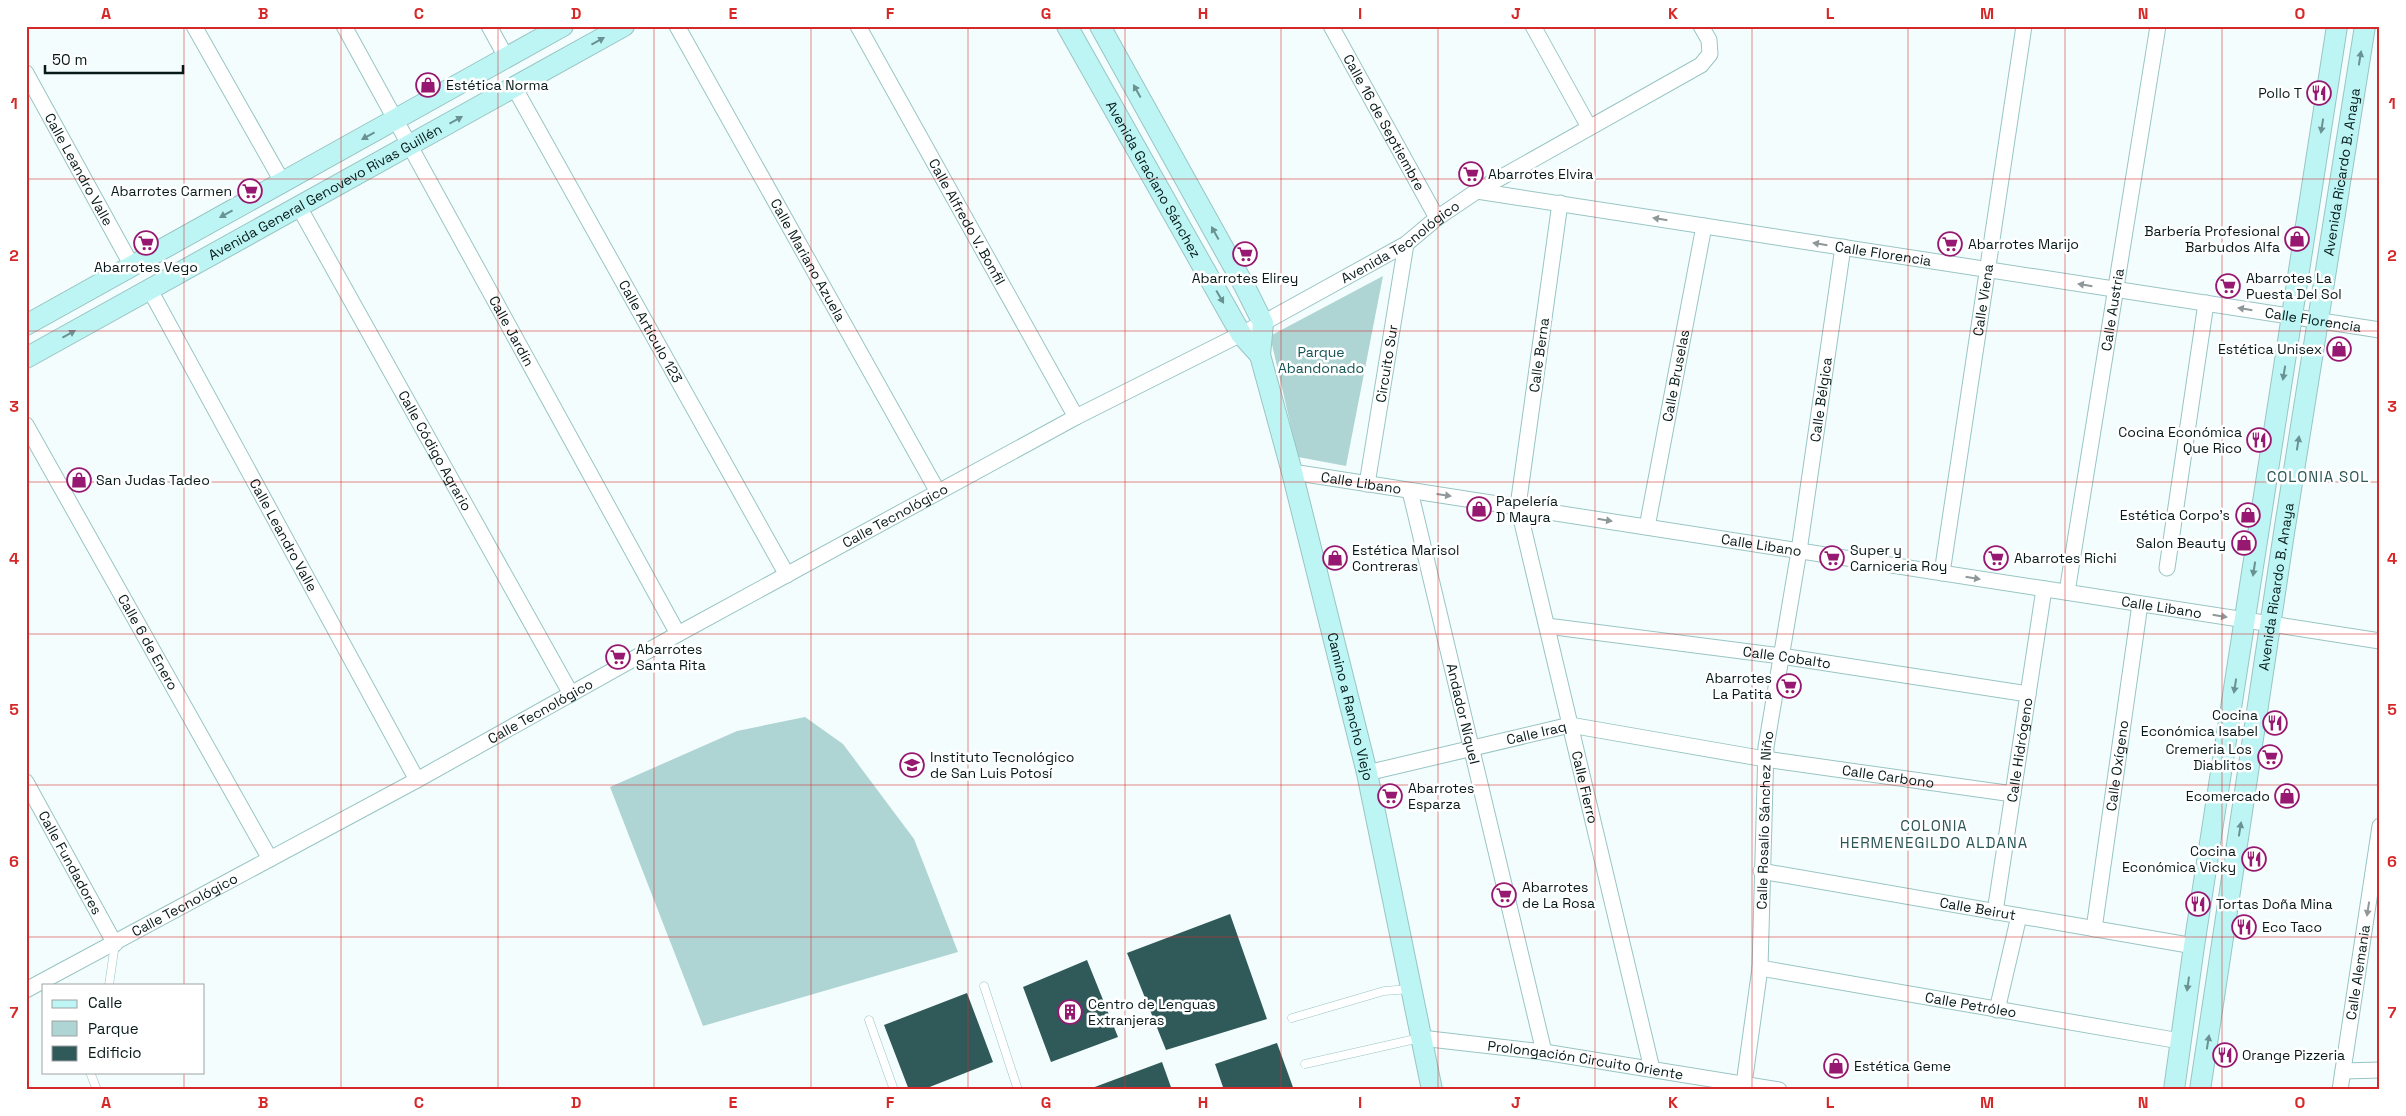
<svg xmlns="http://www.w3.org/2000/svg" width="2406" height="1116" viewBox="0 0 2406 1116" font-family="'Space Grotesk',sans-serif">
	<rect width="100%" height="100%" fill="#f4fdfd"/>
	<path fill="#aed5d4" d="M1383 276 1346 466 1298 457 1270 336Z
		M805 717 843 744 914 839 958 952 703 1026 610 787 737 731Z"/>
	<path fill="#305a59" d="M1230 914 1267 1019 1166 1050 1127 953Z
		M1087 960 1118 1037 1051 1062 1023 987Z
		M967 993 993 1062 922 1090H909L884 1025Z
		M1277 1043 1294 1090H1224L1215 1064Z
		M1162 1062 1172 1090H1093L1092 1088Z"/>
	<g fill="none" stroke-linecap="round" stroke-linejoin="round">
		<g stroke="#98c5c4" stroke-width="9">
			<path id="lane" d="M109 985 115 944
				M984 986 1018 1090
				M1292 1018 1384 991 1410 989
				M869 1020 894 1090
				M1305 1064 1420 1038
				M90 1072 97 1090"/>
		</g>
		<g stroke="#98c5c4" stroke-width="17">
			<g id="street">
				<path d="M194 26 283 183"/>
				<path id="s1" d="M344 26 678 634"/>
				<path d="M489 26 506 57"/>
				<path id="s2" d="M677 26 938 492"/>
				<path id="s3" d="M858 26 1076 417"/>
				<path id="s4" d="M1331 26 1437 218"/>
				<path d="M1533 26 1589 127"/>
				<path id="s5" d="M26 73 132 266"/>
				<path id="s6" d="M514 87 787 575"/>
				<path id="s7" d="M1477 191 2380 330"/>
				<path id="s8" d="M1560 203 1518 506 1652 1069"/>
				<path id="s9" d="M299 207 571 694"/>
				<path id="s10" d="M150 290 417 780"/>
				<path id="s11" d="M26 425 270 859"/>
				<path id="s12" d="M1292 472 2380 641"/>
				<path id="s13" d="M1367 484 1406 244"/>
				<path id="s14" d="M1410 491 1544 1052"/>
				<path id="s15" d="M1647 527 1704 226"/>
				<path d="M2167 568 2206 303"/>
				<path id="s16" d="M1942 573 2024 26"/>
				<path id="s17" d="M2067 592 2158 26"/>
				<path id="s18" d="M1547 626 1781 656 2028 694"/>
				<path id="s19" d="M1367 773 1570 725 1765 759 2013 794"/>
				<path id="s20" d="M26 782 115 944"/>
				<path id="s21" d="M1761 871 2194 946"/>
				<path id="s22" d="M1995 912 2044 589"/>
				<path id="s23" d="M2094 929 2140 604"/>
				<path id="s24" d="M1760 968 2180 1041"/>
				<path id="s25" d="M26 990 417 780 678 634 1076 417 1263 323 1406 244 1437 218 1477 191 1701 65 1710 54 1709 40 1701 26"/>
				<path d="M1997 1010 2019 916"/>
				<path id="s26" d="M1421 1038 1544 1052 1779 1090"/>
				<path d="M2343 1071 2380 1070"/>
				<path id="s27" d="M1745 1090 1744 1084 1760 968 1766 747 1799 551 1843 247"/>
				<path id="s28" d="M2340 1090 2380 826"/>
			</g>
		</g>
		<g stroke="#98c5c4" stroke-width="22">
			<g id="secondary">
				<path id="s29" d="M1067 26 1241 334 1260 355"/>
				<path id="s30" d="M1100 26 1245 287 1263 323 1260 355 1292 472 1367 773 1432 1090"/>
				<path d="M26 325 563 26"/>
				<path id="s31" d="M26 358 624 26"/>
				<path d="M2174 1090 2194 946 2337 26"/>
				<path id="s32" d="M2200 1090 2284 533 2365 26"/>
			</g>
		</g>
		<use href="#lane" stroke="#fff" stroke-width="8"/>
		<use href="#street" stroke="#fff" stroke-width="15"/>
		<use href="#secondary" stroke="#bdf5f5" stroke-width="20"/>
	</g>
	<defs><path id="oneway-solid" d="M-6-.8H1V-3.2L6.5 0L1 3.2V.8H-6Z" transform="scale(1.25)"/></defs>
	<g fill="#6b9292">
		<use href="#oneway-solid" transform="translate(598 41) rotate(-29)"/>
		<use href="#oneway-solid" transform="translate(2360 58) rotate(-81)"/>
		<use href="#oneway-solid" transform="translate(1137 91) rotate(-119)"/>
		<use href="#oneway-solid" transform="translate(456 120) rotate(-29)"/>
		<use href="#oneway-solid" transform="translate(2322 126) rotate(99)"/>
		<use href="#oneway-solid" transform="translate(368 136) rotate(151)"/>
		<use href="#oneway-solid" transform="translate(226 214) rotate(151)"/>
		<use href="#oneway-solid" transform="translate(1215 233) rotate(-119)"/>
		<use href="#oneway-solid" transform="translate(1220 297) rotate(60)"/>
		<use href="#oneway-solid" transform="translate(69 334) rotate(-29)"/>
		<use href="#oneway-solid" transform="translate(2284 373) rotate(99)"/>
		<use href="#oneway-solid" transform="translate(2298 443) rotate(-81)"/>
		<use href="#oneway-solid" transform="translate(2254 569) rotate(99)"/>
		<use href="#oneway-solid" transform="translate(2235 686) rotate(99)"/>
		<use href="#oneway-solid" transform="translate(2240 829) rotate(-81)"/>
		<use href="#oneway-solid" transform="translate(2188 984) rotate(98)"/>
		<use href="#oneway-solid" transform="translate(2208 1042) rotate(-81)"/>
	</g>
	<g fill="#8f9898">
		<use href="#oneway-solid" transform="translate(1660 219) rotate(-171)"/>
		<use href="#oneway-solid" transform="translate(1820 244) rotate(-171)"/>
		<use href="#oneway-solid" transform="translate(2085 285) rotate(-171)"/>
		<use href="#oneway-solid" transform="translate(2245 309) rotate(-171)"/>
		<use href="#oneway-solid" transform="translate(1444 495) rotate(8)"/>
		<use href="#oneway-solid" transform="translate(1605 520) rotate(9)"/>
		<use href="#oneway-solid" transform="translate(1973 578) rotate(9)"/>
		<use href="#oneway-solid" transform="translate(2220 616) rotate(9)"/>
		<use href="#oneway-solid" transform="translate(2368 909) rotate(99)"/>
	</g>
	<path fill="none" stroke="#d62828" stroke-width="1" stroke-opacity="0.55" d="M184 26V985M341 26V1090M498 26V1090M654 26V1090M811 26V1090M968 26V1090M1125 26V1090M1281 26V1090M1438 26V1090M1595 26V1090M1752 26V1090M1908 26V1090M2065 26V1090M2222 26V1090M26 179H2380M26 331H2380M26 482H2380M26 634H2380M26 785H2380M26 937H2380M184 1072V1090"/>
	<defs>
		<g id="shop-ring" transform="scale(1.25)"><circle r="9.5" fill="#fff" stroke="#971870" stroke-width="1.5"/><path d="M-5-2.5h2.3a2.7 3.5 0 0 1 5.4 0H5L5.5 6h-11ZM-1.5-2.5h3a1.5 2.3 0 0 0-3 0Z" fill="#971870"/></g>
		<g id="restaurant-ring" transform="scale(1.25)"><circle r="9.5" fill="#fff" stroke="#971870" stroke-width="1.5"/><path d="M-5-6h1v4h1v-4h1v4h1v-4h1v5L-1.5 .5V6h-2V.5L-5-1ZM5-6V6H3V1.5H1.5Q1.5-4 5-6Z" fill="#971870"/></g>
		<g id="supermarket-ring" transform="scale(1.25)"><circle r="9.5" fill="#fff" stroke="#971870" stroke-width="1.5"/><path d="M-6-5.5h2.5l.6 2H6L4.5 2H-2.5L-4.4-4H-6ZM-1.5 3.2a1.3 1.3 0 1 0 .1 0ZM3 3.2a1.3 1.3 0 1 0 .1 0Z" fill="#971870"/></g>
		<g id="university-ring" transform="scale(1.25)"><circle r="9.5" fill="#fff" stroke="#971870" stroke-width="1.5"/><path d="M0-5L7-2L0 1L-7-2ZM-4 1L0 2.5L4 1V4Q0 6-4 4Z" fill="#971870"/></g>
		<g id="building-ring" transform="scale(1.25)"><circle r="9.5" fill="#fff" stroke="#971870" stroke-width="1.5"/><path d="M-4-6H4V6H1V3H-1V6H-4ZM-2.5-4.3h1.7v1.8h-1.7ZM.8-4.3h1.7v1.8H.8ZM-2.5-1h1.7V.8h-1.7ZM.8-1h1.7V.8H.8Z" fill="#971870"/></g>
	</defs>
	<g fill-rule="evenodd">
		<use href="#shop-ring" x="428" y="85"/>
		<use href="#restaurant-ring" x="2319" y="93"/>
		<use href="#supermarket-ring" x="1471" y="174"/>
		<use href="#supermarket-ring" x="250" y="191"/>
		<use href="#shop-ring" x="2297" y="239"/>
		<use href="#supermarket-ring" x="146" y="243"/>
		<use href="#supermarket-ring" x="1950" y="244"/>
		<use href="#supermarket-ring" x="1245" y="254"/>
		<use href="#supermarket-ring" x="2228" y="286"/>
		<use href="#shop-ring" x="2339" y="349"/>
		<use href="#restaurant-ring" x="2259" y="440"/>
		<use href="#shop-ring" x="79" y="480"/>
		<use href="#shop-ring" x="1479" y="509"/>
		<use href="#shop-ring" x="2248" y="515"/>
		<use href="#shop-ring" x="2244" y="543"/>
		<use href="#shop-ring" x="1335" y="558"/>
		<use href="#supermarket-ring" x="1832" y="558"/>
		<use href="#supermarket-ring" x="1996" y="558"/>
		<use href="#supermarket-ring" x="618" y="657"/>
		<use href="#supermarket-ring" x="1789" y="686"/>
		<use href="#restaurant-ring" x="2275" y="723"/>
		<use href="#supermarket-ring" x="2270" y="757"/>
		<use href="#university-ring" x="912" y="765"/>
		<use href="#supermarket-ring" x="1390" y="796"/>
		<use href="#shop-ring" x="2287" y="796"/>
		<use href="#restaurant-ring" x="2254" y="859"/>
		<use href="#supermarket-ring" x="1504" y="895"/>
		<use href="#restaurant-ring" x="2198" y="904"/>
		<use href="#restaurant-ring" x="2244" y="927"/>
		<use href="#building-ring" x="1070" y="1012"/>
		<use href="#restaurant-ring" x="2225" y="1055"/>
		<use href="#shop-ring" x="1836" y="1066"/>
	</g>
	<g text-anchor="middle" stroke-width="5" stroke-linejoin="round" paint-order="stroke">
		<g font-size="14" fill="#071919" stroke="#fff" text-anchor="start">
			<text x="446" y="90">Estética Norma</text>
			<text x="2302" y="98" text-anchor="end">Pollo T</text>
			<text x="1488" y="179">Abarrotes Elvira</text>
			<text x="232" y="196" text-anchor="end">Abarrotes Carmen</text>
			<text x="2280" y="236" text-anchor="end">Barbería Profesional<tspan x="2280" dy="16">Barbudos Alfa</tspan></text>
			<text x="1968" y="249">Abarrotes Marijo</text>
			<text x="146" y="272" text-anchor="middle">Abarrotes Vego</text>
			<text x="1245" y="283" text-anchor="middle">Abarrotes Elirey</text>
			<text x="2246" y="283">Abarrotes La<tspan x="2246" dy="16">Puesta Del Sol</tspan></text>
			<text x="2322" y="354" text-anchor="end">Estética Unisex</text>
			<text x="2242" y="437" text-anchor="end">Cocina Económica<tspan x="2242" dy="16">Que Rico</tspan></text>
			<text x="96" y="485">San Judas Tadeo</text>
			<text x="1496" y="506">Papelería<tspan x="1496" dy="16">D Mayra</tspan></text>
			<text x="2230" y="520" text-anchor="end">Estética Corpo's</text>
			<text x="2226" y="548" text-anchor="end">Salon Beauty</text>
			<text x="1352" y="555">Estética Marisol<tspan x="1352" dy="16">Contreras</tspan></text>
			<text x="1850" y="555">Super y<tspan x="1850" dy="16">Carniceria Roy</tspan></text>
			<text x="2014" y="563">Abarrotes Richi</text>
			<text x="636" y="654">Abarrotes<tspan x="636" dy="16">Santa Rita</tspan></text>
			<text x="1772" y="683" text-anchor="end">Abarrotes<tspan x="1772" dy="16">La Patita</tspan></text>
			<text x="2258" y="720" text-anchor="end">Cocina<tspan x="2258" dy="16">Económica Isabel</tspan></text>
			<text x="2252" y="754" text-anchor="end">Cremeria Los<tspan x="2252" dy="16">Diablitos</tspan></text>
			<text x="930" y="762">Instituto Tecnológico<tspan x="930" dy="16">de San Luis Potosí</tspan></text>
			<text x="1408" y="793">Abarrotes<tspan x="1408" dy="16">Esparza</tspan></text>
			<text x="2270" y="801" text-anchor="end">Ecomercado</text>
			<text x="2236" y="856" text-anchor="end">Cocina<tspan x="2236" dy="16">Económica Vicky</tspan></text>
			<text x="1522" y="892">Abarrotes<tspan x="1522" dy="16">de La Rosa</tspan></text>
			<text x="2216" y="909">Tortas Doña Mina</text>
			<text x="2262" y="932">Eco Taco</text>
			<text x="1088" y="1009">Centro de Lenguas<tspan x="1088" dy="16">Extranjeras</tspan></text>
			<text x="2242" y="1060">Orange Pizzeria</text>
			<text x="1854" y="1071">Estética Geme</text>
		</g>
		<g font-size="14" fill="#071919" stroke="#fff">
			<text dy="5" stroke="none"><textPath href="#s4" startOffset="110">Calle 16 de Septiembre</textPath></text>
			<text dy="5" stroke="none"><textPath href="#s5" startOffset="110">Calle Leandro Valle</textPath></text>
			<text dy="5" stroke="none"><textPath href="#s32" startOffset="929">Avenida Ricardo B. Anaya</textPath></text>
			<text dy="5" stroke="none"><textPath href="#s29" startOffset="176">Avenida Graciano Sánchez</textPath></text>
			<text dy="5" stroke="none"><textPath href="#s31" startOffset="342">Avenida General Genovevo Rivas Guillén</textPath></text>
			<text dy="5" stroke="none"><textPath href="#s3" startOffset="224">Calle Alfredo V. Bonfil</textPath></text>
			<text dy="5" stroke="none"><textPath href="#s25" startOffset="1565">Avenida Tecnológico</textPath></text>
			<text dy="5" stroke="none"><textPath href="#s7" startOffset="411">Calle Florencia</textPath></text>
			<text dy="5" stroke="none"><textPath href="#s2" startOffset="268">Calle Mariano Azuela</textPath></text>
			<text dy="5" stroke="none"><textPath href="#s16" startOffset="276">Calle Viena</textPath></text>
			<text dy="5" stroke="none"><textPath href="#s17" startOffset="286">Calle Austria</textPath></text>
			<text dy="5" stroke="none"><textPath href="#s7" startOffset="846">Calle Florencia</textPath></text>
			<text dy="5" stroke="none"><textPath href="#s1" startOffset="348">Calle Jardín</textPath></text>
			<text dy="5" stroke="none"><textPath href="#s6" startOffset="280">Calle Artículo 123</textPath></text>
			<text transform="translate(1539 355) rotate(-82)" y="5">Calle Berna</text>
			<text dy="5" stroke="none"><textPath href="#s13" startOffset="122">Circuito Sur</textPath></text>
			<text dy="5" stroke="none"><textPath href="#s15" startOffset="154">Calle Bruselas</textPath></text>
			<text dy="5" stroke="none"><textPath href="#s27" startOffset="696">Calle Bélgica</textPath></text>
			<text dy="5" stroke="none"><textPath href="#s9" startOffset="279">Calle Código Agrario</textPath></text>
			<text dy="5" stroke="none"><textPath href="#s12" startOffset="70">Calle Libano</textPath></text>
			<text dy="5" stroke="none"><textPath href="#s25" startOffset="990">Calle Tecnológico</textPath></text>
			<text dy="5" stroke="none"><textPath href="#s10" startOffset="279">Calle Leandro Valle</textPath></text>
			<text dy="5" stroke="none"><textPath href="#s12" startOffset="475">Calle Libano</textPath></text>
			<text dy="5" stroke="none"><textPath href="#s32" startOffset="509">Avenida Ricardo B. Anaya</textPath></text>
			<text dy="5" stroke="none"><textPath href="#s12" startOffset="880">Calle Libano</textPath></text>
			<text dy="5" stroke="none"><textPath href="#s11" startOffset="249">Calle 6 de Enero</textPath></text>
			<text dy="5" stroke="none"><textPath href="#s18" startOffset="242">Calle Cobalto</textPath></text>
			<text dy="5" stroke="none"><textPath href="#s30" startOffset="734">Camino a Rancho Viejo</textPath></text>
			<text dy="5" stroke="none"><textPath href="#s25" startOffset="585">Calle Tecnológico</textPath></text>
			<text dy="5" stroke="none"><textPath href="#s14" startOffset="229">Andador Níquel</textPath></text>
			<text dy="5" stroke="none"><textPath href="#s19" startOffset="174">Calle Iraq</textPath></text>
			<text dy="5" stroke="none"><textPath href="#s22" startOffset="164">Calle Hidrógeno</textPath></text>
			<text dy="5" stroke="none"><textPath href="#s23" startOffset="165">Calle Oxígeno</textPath></text>
			<text dy="5" stroke="none"><textPath href="#s19" startOffset="531">Calle Carbono</textPath></text>
			<text dy="5" stroke="none"><textPath href="#s8" startOffset="595">Calle Fierro</textPath></text>
			<text dy="5" stroke="none"><textPath href="#s27" startOffset="271">Calle Rosalío Sánchez Niño</textPath></text>
			<text dy="5" stroke="none"><textPath href="#s20" startOffset="92">Calle Fundadores</textPath></text>
			<text dy="5" stroke="none"><textPath href="#s25" startOffset="180">Calle Tecnológico</textPath></text>
			<text dy="5" stroke="none"><textPath href="#s21" startOffset="220">Calle Beirut</textPath></text>
			<text dy="5" stroke="none"><textPath href="#s28" startOffset="119">Calle Alemania</textPath></text>
			<text dy="5" stroke="none"><textPath href="#s24" startOffset="214">Calle Petróleo</textPath></text>
			<text dy="5" stroke="none"><textPath href="#s26" startOffset="166">Prolongación Circuito Oriente</textPath></text>
		</g>
		<g font-size="14" fill="#145453" stroke="#fff">
			<text x="1321" y="357">Parque<tspan x="1321" dy="16">Abandonado</tspan></text>
		</g>
		<g font-size="15" letter-spacing="1" fill="#2c5757" stroke="#fff">
			<text x="2318" y="482">COLONIA SOL</text>
			<text x="1934" y="831">COLONIA<tspan x="1934" dy="17">HERMENEGILDO ALDANA</tspan></text>
		</g>
	</g>
	<rect width="2406" height="1116" fill="none" stroke="#ffffff" stroke-width="55"/>
	<rect x="42" y="984" width="162" height="90" fill="#ffffff" stroke="#9ca3a3"/>
	<rect x="52" y="1000" width="25" height="8" fill="#bdf5f5" stroke="#9ca3a3"/>
	<text x="88" y="1008" font-size="15" fill="#071919">Calle</text>
	<rect x="52" y="1021" width="25" height="15" fill="#aed5d4" stroke="#9ca3a3"/>
	<text x="88" y="1034" font-size="15" fill="#071919">Parque</text>
	<rect x="52" y="1046" width="25" height="15" fill="#305a59" stroke="#9ca3a3"/>
	<text x="88" y="1058" font-size="15" fill="#071919">Edificio</text>
	<path d="M45 65v8h138v-8" fill="none" stroke="#071919" stroke-width="2.5"/>
	<text x="52" y="65" font-size="15" fill="#071919" stroke="#ffffff" stroke-width="4" paint-order="stroke">50 m</text>
	<rect x="28" y="28" width="2350" height="1060" fill="none" stroke="#d62828" stroke-width="2"/>
	<g font-size="16" text-anchor="middle" font-weight="bold" fill="#d62828">
		<text x="106" y="19">A</text>
		<text x="263" y="19">B</text>
		<text x="419" y="19">C</text>
		<text x="576" y="19">D</text>
		<text x="733" y="19">E</text>
		<text x="890" y="19">F</text>
		<text x="1046" y="19">G</text>
		<text x="1203" y="19">H</text>
		<text x="1360" y="19">I</text>
		<text x="1516" y="19">J</text>
		<text x="1673" y="19">K</text>
		<text x="1830" y="19">L</text>
		<text x="1987" y="19">M</text>
		<text x="2143" y="19">N</text>
		<text x="2300" y="19">O</text>
		<text x="14" y="109">1</text>
		<text x="2392" y="109">1</text>
		<text x="14" y="261">2</text>
		<text x="2392" y="261">2</text>
		<text x="14" y="412">3</text>
		<text x="2392" y="412">3</text>
		<text x="14" y="564">4</text>
		<text x="2392" y="564">4</text>
		<text x="14" y="715">5</text>
		<text x="2392" y="715">5</text>
		<text x="14" y="867">6</text>
		<text x="2392" y="867">6</text>
		<text x="14" y="1018">7</text>
		<text x="2392" y="1018">7</text>
		<text x="106" y="1108">A</text>
		<text x="263" y="1108">B</text>
		<text x="419" y="1108">C</text>
		<text x="576" y="1108">D</text>
		<text x="733" y="1108">E</text>
		<text x="890" y="1108">F</text>
		<text x="1046" y="1108">G</text>
		<text x="1203" y="1108">H</text>
		<text x="1360" y="1108">I</text>
		<text x="1516" y="1108">J</text>
		<text x="1673" y="1108">K</text>
		<text x="1830" y="1108">L</text>
		<text x="1987" y="1108">M</text>
		<text x="2143" y="1108">N</text>
		<text x="2300" y="1108">O</text>
	</g>
</svg>
